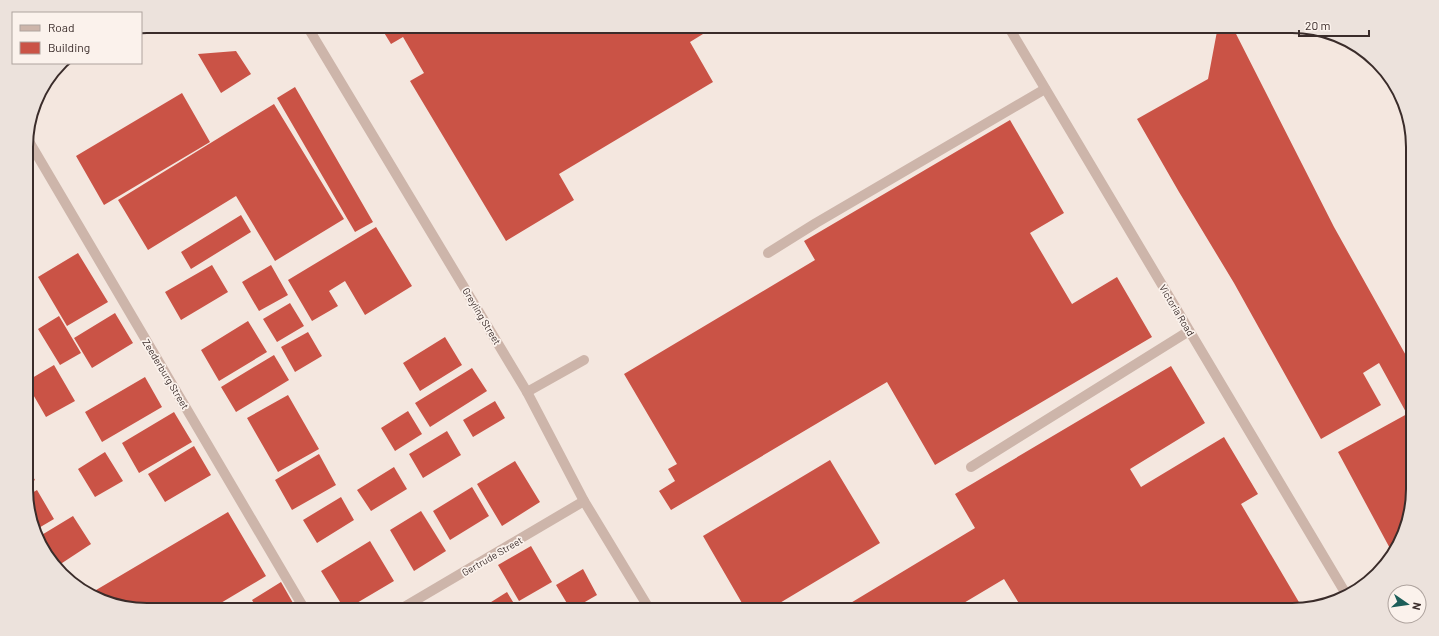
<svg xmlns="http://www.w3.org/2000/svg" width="1439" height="636" viewBox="0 0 1439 636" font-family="Barlow,sans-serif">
	<rect width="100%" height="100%" fill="#f4e7df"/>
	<path fill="#ca5346" d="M380 26H716L690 42 713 82 559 174 574 200 506 241 410 81 424 73 403 37 391 44Z
		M1218 26H1232L1334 227 1413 368V489L1404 535 1393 554 1338 452 1407 414 1379 363 1363 373 1381 405 1321 439 1234 283 1179 192 1137 119 1208 79Z
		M236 51 251 74 221 93 198 54Z
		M295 87 373 222 355 232 277 98Z
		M182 93 210 142 104 205 76 156Z
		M274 104 344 219 275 261 236 196 148 250 118 200Z
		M1010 120 1064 213 1030 233 1072 304 1117 277 1152 337 935 465 887 382 671 510 659 491 675 481 668 469 677 464 624 374 815 260 804 241Z
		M241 215 251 232 191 269 181 252Z
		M376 227 412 286 365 315 345 281 329 291 338 306 312 321 288 280Z
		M78 253 108 302 67 326 38 277Z
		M212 265 228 292 181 320 165 292Z
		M271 265 288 295 259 311 242 282Z
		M290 303 304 326 277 342 263 319Z
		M115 313 133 343 92 368 74 338Z
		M59 316 81 353 60 365 38 329Z
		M248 321 267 352 219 381 201 350Z
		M308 332 322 356 295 372 281 347Z
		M445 337 462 365 420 391 403 363Z
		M274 355 289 380 236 412 221 387Z
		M54 365 75 401 46 417 27 384V381Z
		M1171 366 1205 423 1130 469 1141 487 1224 437 1258 494 1241 504 1303 609 1300 610H1023L1004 579 952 610H839L975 528 955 494Z
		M472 368 487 391 430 427 415 403Z
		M145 377 162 407 102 442 85 412Z
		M288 395 319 449 278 472 247 418Z
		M495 401 505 418 473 437 463 420Z
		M408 411 422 434 395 451 381 428Z
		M174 412 192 442 139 473 122 443Z
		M447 431 461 455 423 478 409 454Z
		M194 446 211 475 165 502 148 474Z
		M105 452 123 481 95 497 78 469Z
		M319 454 336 485 292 510 275 480Z
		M830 460 880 543 768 610H746L703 536Z
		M515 461 540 502 502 526 477 484Z
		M27 467 35 480 27 485Z
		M394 467 407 489 371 511 357 490Z
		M472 487 489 516 450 540 433 511Z
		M37 490 54 519 37 529 27 505V496Z
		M341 497 354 520 317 543 303 520Z
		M421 511 446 551 414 571 390 530Z
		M228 512 266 576 209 610H147L101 601 91 593Z
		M73 516 91 544 56 567 51 563 40 536Z
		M370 541 394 581 345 610 321 571Z
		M531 546 552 582 519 601 498 565Z
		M583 569 597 595 571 610 556 585Z
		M281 582 297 610H258L252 600Z
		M507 592 518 610H481L480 609Z"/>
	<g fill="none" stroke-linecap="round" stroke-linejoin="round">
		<path stroke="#cdb5aa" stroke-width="10" d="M768 253 816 223 1045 89
			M527 392 584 360
			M971 467 1189 331
			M399 610 584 501"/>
		<path stroke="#cdb5aa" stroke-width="10" d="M307 26 527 392 584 501 650 610
			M27 138 305 610"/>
		<path stroke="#cdb5aa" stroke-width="10" d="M1008 26 1346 594"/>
	</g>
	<g text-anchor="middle" stroke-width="3.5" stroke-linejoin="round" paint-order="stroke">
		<g font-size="10" fill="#3a2c2a" stroke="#fbf2ec">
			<text transform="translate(1177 310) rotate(59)" y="4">Victoria Road</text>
			<text transform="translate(482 316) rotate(59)" y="4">Greyling Street</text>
			<text transform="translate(166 374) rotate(59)" y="4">Zeederburg Street</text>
			<text transform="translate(492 556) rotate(-30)" y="4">Gertrude Street</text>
		</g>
	</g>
	<path d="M0 0H1439V636H0ZM147 33H1292A114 114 0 0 1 1406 147V489A114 114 0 0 1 1292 603H147A114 114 0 0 1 33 489V147A114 114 0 0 1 147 33Z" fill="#ece2dc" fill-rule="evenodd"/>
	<path fill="none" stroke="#3a2c2a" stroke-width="2" d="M147 33H1292A114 114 0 0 1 1406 147V489A114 114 0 0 1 1292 603H147A114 114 0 0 1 33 489V147A114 114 0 0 1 147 33Z"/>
	<rect x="12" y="12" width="130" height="52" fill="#fbf2ec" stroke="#aea39e"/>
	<rect x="20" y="25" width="20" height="6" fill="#cdb5aa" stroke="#aea39e"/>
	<text x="48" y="32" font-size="12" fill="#3a2c2a">Road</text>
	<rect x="20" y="42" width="20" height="12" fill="#ca5346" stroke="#aea39e"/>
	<text x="48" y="52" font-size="12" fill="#3a2c2a">Building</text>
	<g transform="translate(1407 604) rotate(103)"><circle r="19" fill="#fbf2ec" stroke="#aea39e"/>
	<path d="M0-3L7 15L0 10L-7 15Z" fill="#1d5e59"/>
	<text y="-6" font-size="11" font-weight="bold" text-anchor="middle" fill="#3a2c2a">N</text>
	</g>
	<path d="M1299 30v6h70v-6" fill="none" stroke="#3a2c2a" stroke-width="2"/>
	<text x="1305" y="30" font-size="12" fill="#3a2c2a" stroke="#fbf2ec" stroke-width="3" paint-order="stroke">20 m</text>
</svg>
